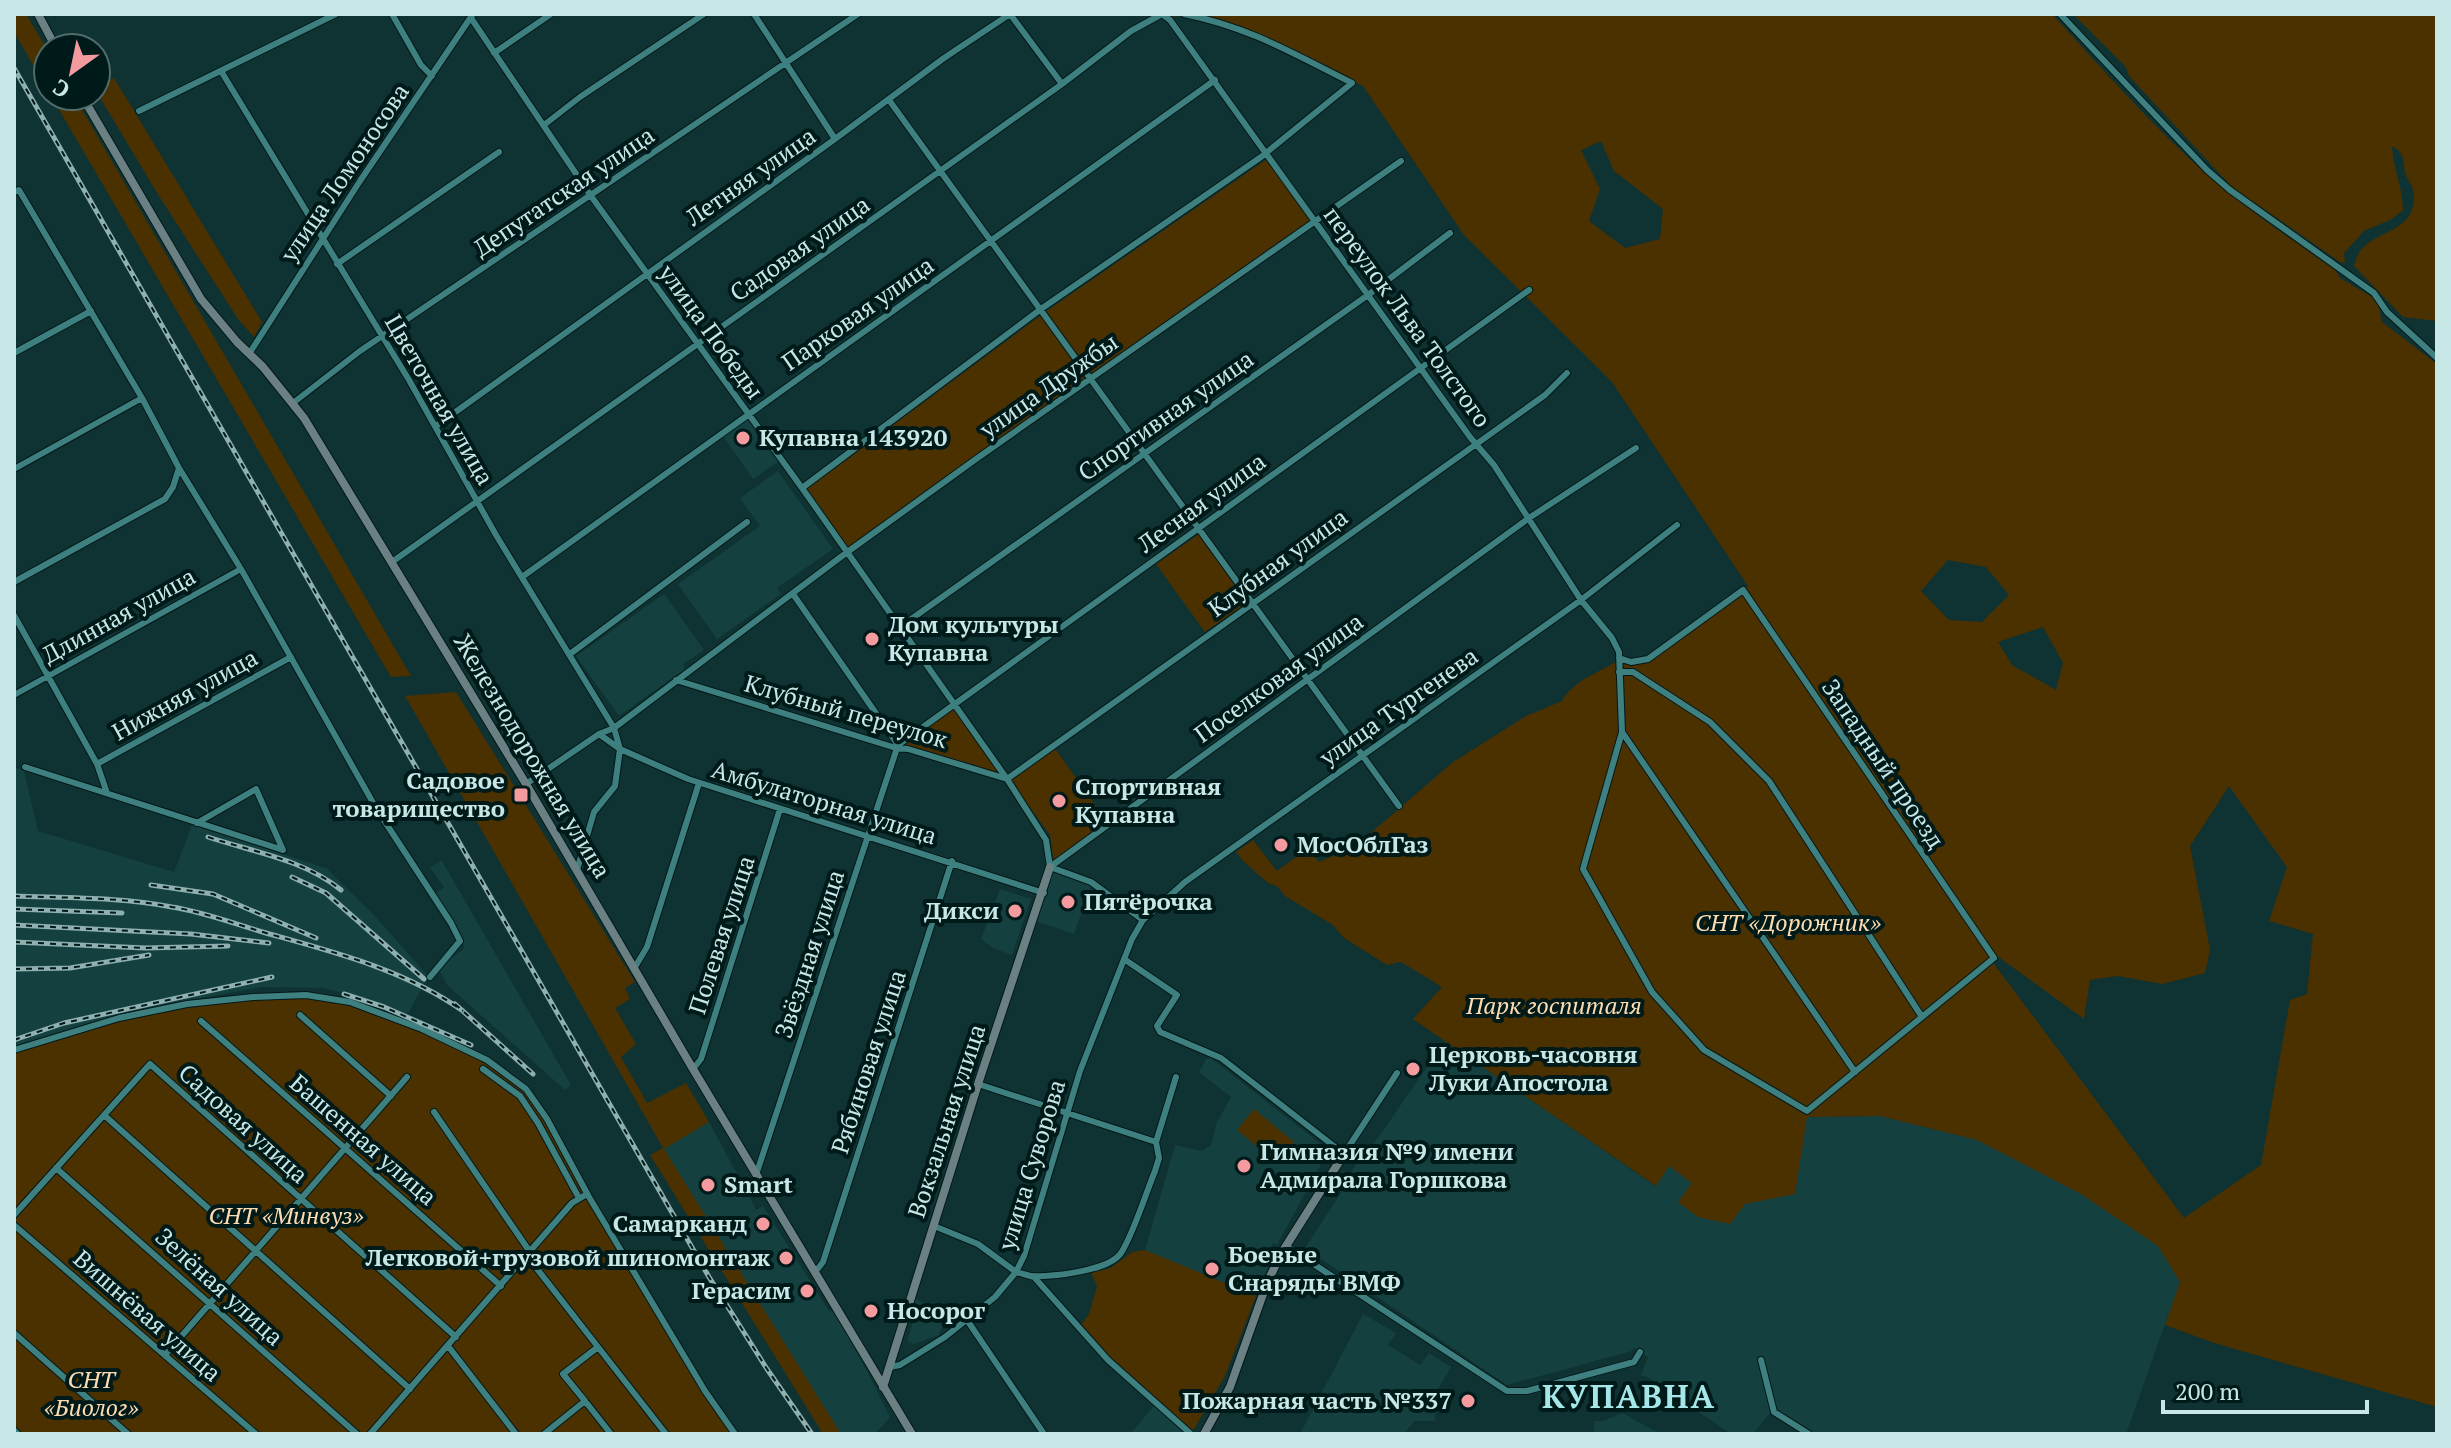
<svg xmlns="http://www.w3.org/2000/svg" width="2451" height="1448" viewBox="0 0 2451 1448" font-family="'PT Serif',serif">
	<rect width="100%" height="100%" fill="#0f3232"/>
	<path fill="#154040" d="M749 418 779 461 753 479 723 436Z
		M778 471 833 549 777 588 781 594 717 639 678 584 760 526 740 498Z
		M664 594 704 650 683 664 685 669 619 716 576 656Z
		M14 767 24 771 38 831 174 872 192 825 326 868 374 915 428 976 408 1014 357 996 323 988 262 987 129 1011 14 1047Z
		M442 861 571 1085 565 1090 447 985 438 968 465 948 435 894 444 887 430 867Z
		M1053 872 1091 886 1074 934 1036 921Z
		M1000 889 1031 899 1012 955 993 948 981 939Z
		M1445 1041 1655 1186 1669 1166 1692 1183 1745 1204 1795 1194 1806 1117 1880 1116 1977 1140 2081 1194 2158 1246 2180 1282 2126 1434H1809L1771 1412 1753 1434H1731L1647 1377 1641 1375 1648 1357 1634 1348 1632 1351 1507 1385 1305 1248 1352 1176 1350 1174 1359 1160 1362 1161Z
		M1211 1058 1327 1149V1153L1277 1245 1273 1243 1267 1256 1272 1258 1256 1296 1145 1250 1175 1145 1202 1151 1211 1145 1217 1122 1231 1097 1199 1072 1206 1059Z
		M709 1122 756 1209 749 1214 763 1206 829 1311H834L870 1377 890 1417 875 1434H841L663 1149Z
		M915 1299 947 1314 939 1335 914 1344 907 1341 913 1322 909 1320Z
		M1363 1314 1396 1333 1388 1345 1420 1365 1429 1353 1451 1367 1438 1389 1435 1421H1415L1403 1434H1300Z
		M1154 1406 1187 1434H1130Z
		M1623 1413 1642 1424 1661 1434H1594V1421H1603Z"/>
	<path fill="#4b3100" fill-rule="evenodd" d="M14 14H26L48 51V91L14 32Z
		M1158 14H2052C2103 70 2154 128 2211 178 2250 212 2293 240 2335 270L2340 278 2377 300 2382 322 2437 364V1407L2214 1343 2165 1325 2180 1282 2158 1246 2081 1194 1977 1140 1880 1116 1807 1117 1795 1194 1745 1204 1730 1224 1698 1217 1678 1202 1692 1183 1669 1166 1656 1186 1413 1019 1442 987 1401 962 1387 965 1344 938 1333 925 1285 896 1278 887 1268 883 1243 861 1236 852 1253 840 1277 871 1307 849 1319 862 1337 854 1343 857 1453 762 1526 716 1562 701C1573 680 1601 672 1619 660L1631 662 1648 659 1748 586 1612 382 1464 235 1363 86 1241 31 1185 16 1161 17ZM1601 141 1614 171 1663 209 1660 239 1625 248 1589 221 1600 189 1581 150ZM1948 560 1986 567 2009 595 1982 622 1949 620 1921 591ZM2043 627 2063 663 2056 690 2012 665 1998 642ZM2229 786 2287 867 2269 921 2313 934 2307 994 2290 1000 2261 1165 2184 1218 1991 960 1997 956 2084 1019 2090 980 2118 976 2162 984 2205 973 2210 950 2190 846Z
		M2073 14H2437V321L2403 317 2354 266C2362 226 2415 240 2414 195 2414 186 2407 180 2405 172 2403 160 2404 152 2392 146 2393 168 2403 188 2403 210L2392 219 2364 231 2344 253 2345 263 2340 262 2232 187 2129 76 2126 67Z
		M114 78 262 322 254 337 238 319 159 196 96 91V87Z
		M51 96H74L411 676 391 677Z
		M1267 159 1310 220 848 548 807 489 1048 310Z
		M1199 534 1248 602 1205 632 1156 564Z
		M456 692 635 982 625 988 630 999 615 1008 636 1044 621 1057 647 1103 686 1083 709 1122 664 1149 841 1434H823L650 1155 663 1148 405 696Z
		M952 709 955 710 999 773 906 746V744Z
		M1054 747 1108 823 1054 862 1050 835 1009 779Z
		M306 995C368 1005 431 1028 486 1060 500 1068 513 1079 526 1089L735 1434H14V1050L119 1018 187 1004Z
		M1254 1109 1294 1142 1278 1163 1237 1130Z
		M1145 1250 1256 1296 1225 1376 1191 1434 1078 1329 1089 1314 1097 1286 1091 1273 1111 1268 1132 1252Z"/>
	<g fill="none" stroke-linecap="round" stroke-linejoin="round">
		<g stroke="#041818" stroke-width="8">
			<path id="street" d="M392 14 421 65 432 76
				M754 14 835 139
				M1010 14 1062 84
				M2060 14 2207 170 2230 190 2374 293 2387 312 2437 358
				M471 18 591 196 802 488 1007 779 1046 840 1050 867
				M494 53 551 14
				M221 71 409 380 496 535 614 728 620 749 615 786 594 812 577 870
				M889 100 1399 806
				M139 111 336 14
				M544 125 580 97 704 14
				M14 192 19 190 142 398 179 468 241 569 376 808 451 923 460 941 430 977
				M337 264 499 152
				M14 353 91 311
				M249 354 360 181 473 14
				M293 403 360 351 858 14
				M436 426 835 139 944 58 1010 14
				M14 469 142 398
				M802 488 1041 309 1261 157 1352 83C1294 54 1249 27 1184 14
				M392 562 1062 84 1131 31 1162 14 1170 20 1470 437 1494 465 1581 600 1612 638 1619 652 1622 732 1583 869 1652 992 1704 1050 1807 1111 1994 958 1743 590 1648 659 1631 662 1619 658
				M522 577 1215 80
				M14 582 165 499 173 487 179 468
				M793 594 898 745
				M14 615 97 764 107 793
				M900 627 1368 295 1450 233
				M570 654 747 522
				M1619 672H1633L1710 722 1769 781 1922 1017
				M676 680 896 748 908 749 1007 779 1545 395 1567 373
				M14 695 241 569
				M1622 732 1855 1072
				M599 734 620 749 688 779 1044 893
				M898 745 1529 290
				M97 764 291 657
				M25 767 283 850
				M526 784 599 734 614 728 846 553 976 459 1401 161
				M197 823 256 789 283 850
				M1050 867 1529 518 1636 448
				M1050 867 1091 882 1143 920
				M1124 959 1177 995 1157 1026 1160 1032 1221 1058 1344 1154 1397 1073
				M635 967 647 947 699 783
				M300 1015 391 1096
				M201 1021 501 1286
				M14 1050 119 1018 187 1004 253 997 306 995 350 1002 422 1029 487 1060 526 1089 547 1119 589 1197 705 1391 735 1434
				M483 1069 520 1096 538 1123 579 1198
				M693 1069 701 1059 780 809
				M978 1084 1156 1142
				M434 1112 530 1252
				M104 1115 410 1389
				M56 1168 357 1434
				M756 1175 898 745
				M14 1215 150 1064 456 1337
				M14 1225 256 1434
				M934 1226 978 1244 1016 1272 1034 1277 1108 1360 1191 1434
				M1286 1246 1507 1391H1527L1634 1362 1640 1352
				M527 1256 598 1347 563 1374 585 1401 544 1434
				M816 1271 823 1262 952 861
				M1031 1276C1052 1277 1109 1271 1121 1253 1133 1235 1146 1193 1155 1171L1159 1158 1156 1142 1176 1077
				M967 1320 1044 1434
				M14 1333 128 1434
				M448 1346 516 1434
				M598 1347 666 1434
				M165 1355 407 1077
				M1761 1360 1774 1412 1809 1434
				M890 1367 900 1365 945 1337 995 1297 1016 1272 1024 1256 1080 1071 1132 939 1143 920 1185 882 1581 600 1677 525
				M585 1401 611 1434
				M14 1430 18 1434
				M370 1434 572 1203 587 1194"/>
		</g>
		<g stroke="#041818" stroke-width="10">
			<path id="secondary" d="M38 14 56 48
				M82 96 201 299 237 342 263 367 304 418 526 784 693 1069 912 1434
				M883 1387 978 1084 1050 867
				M1204 1434 1230 1387 1267 1283 1281 1254 1344 1154"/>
		</g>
		<use href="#street" stroke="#3e7f80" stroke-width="6"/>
		<use href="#secondary" stroke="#6a8082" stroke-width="8"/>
		<g stroke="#8fb0b0" stroke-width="5">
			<path id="rail" d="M14 68 709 1277 767 1369 812 1434
				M208 837C253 852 303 859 341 890
				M292 877 326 893 424 979
				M151 885 213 894 316 938
				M14 896C66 898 121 897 172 907 204 912 235 924 266 933 334 952 405 970 463 1011
				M14 909 122 913
				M14 925 191 934 269 943
				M14 942 145 948 228 946
				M14 969 70 968 149 955
				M344 994 384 1007 471 1045
				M455 1004 533 1074
				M14 1040 64 1023 272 977"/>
		</g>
		<use href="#rail" stroke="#001919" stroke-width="2" stroke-dasharray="6" stroke-linecap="butt"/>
	</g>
	<g fill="#f49b9f" stroke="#001919" stroke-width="3">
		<circle cx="743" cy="438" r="8"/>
		<circle cx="872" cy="639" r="8"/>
		<rect x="513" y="787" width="16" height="16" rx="4"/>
		<circle cx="1059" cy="801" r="8"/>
		<circle cx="1281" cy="845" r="8"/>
		<circle cx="1068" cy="902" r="8"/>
		<circle cx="1015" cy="911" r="8"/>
		<circle cx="1413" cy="1069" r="8"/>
		<circle cx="1244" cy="1166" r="8"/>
		<circle cx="708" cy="1185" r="8"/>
		<circle cx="763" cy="1224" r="8"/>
		<circle cx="786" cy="1258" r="8"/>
		<circle cx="1212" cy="1269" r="8"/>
		<circle cx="807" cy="1291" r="8"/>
		<circle cx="871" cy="1311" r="8"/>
		<circle cx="1468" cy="1401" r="8"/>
	</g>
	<g text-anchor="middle" stroke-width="8" stroke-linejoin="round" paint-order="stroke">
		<g font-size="24" fill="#c8e7e7" stroke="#001919">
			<text transform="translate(345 173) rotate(-56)" y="8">улица Ломоносова</text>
			<text transform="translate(751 177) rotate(-35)" y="8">Летняя улица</text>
			<text transform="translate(564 192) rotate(-34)" y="8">Депутатская улица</text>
			<text transform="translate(800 249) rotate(-35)" y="8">Садовая улица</text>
			<text transform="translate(858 314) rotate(-35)" y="8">Парковая улица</text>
			<text transform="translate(1407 317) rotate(54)" y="8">переулок Льва Толстого</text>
			<text transform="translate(711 332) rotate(54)" y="8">улица Победы</text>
			<text transform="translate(1049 386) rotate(-35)" y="8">улица Дружбы</text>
			<text transform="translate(439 400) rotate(60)" y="8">Цветочная улица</text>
			<text transform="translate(1166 416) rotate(-35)" y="8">Спортивная улица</text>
			<text transform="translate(1202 503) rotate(-36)" y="8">Лесная улица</text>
			<text transform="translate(1278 563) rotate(-36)" y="8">Клубная улица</text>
			<text transform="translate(119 616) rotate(-29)" y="8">Длинная улица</text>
			<text transform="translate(1279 678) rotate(-36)" y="8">Поселковая улица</text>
			<text transform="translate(185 695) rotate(-29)" y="8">Нижняя улица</text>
			<text transform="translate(1399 707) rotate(-35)" y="8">улица Тургенева</text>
			<text transform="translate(846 712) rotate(16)" y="8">Клубный переулок</text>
			<text transform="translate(532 756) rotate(59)" y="8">Железнодорожная улица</text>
			<text transform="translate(1883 764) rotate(56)" y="8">Западный проезд</text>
			<text transform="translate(824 803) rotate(17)" y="8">Амбулаторная улица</text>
			<text transform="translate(722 935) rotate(-72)" y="8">Полевая улица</text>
			<text transform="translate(810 954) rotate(-72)" y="8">Звёздная улица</text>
			<text transform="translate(869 1062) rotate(-72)" y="8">Рябиновая улица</text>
			<text transform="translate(947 1121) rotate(-72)" y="8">Вокзальная улица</text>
			<text transform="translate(243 1124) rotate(42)" y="8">Садовая улица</text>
			<text transform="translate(363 1140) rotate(41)" y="8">Башенная улица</text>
			<text transform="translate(1032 1165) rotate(-73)" y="8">улица Суворова</text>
			<text transform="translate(219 1287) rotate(42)" y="8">Зелёная улица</text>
			<text transform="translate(147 1316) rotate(41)" y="8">Вишнёвая улица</text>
		</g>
		<g font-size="24" font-weight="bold" fill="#c8e7e7" stroke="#001919" text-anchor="start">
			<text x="759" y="446">Купавна 143920</text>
			<text x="888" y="633">Дом культуры<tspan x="888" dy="28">Купавна</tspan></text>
			<text x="505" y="789" text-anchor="end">Садовое<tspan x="505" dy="28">товарищество</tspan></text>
			<text x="1075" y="795">Спортивная<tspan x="1075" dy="28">Купавна</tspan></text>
			<text x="1297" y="853">МосОблГаз</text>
			<text x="1084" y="910">Пятёрочка</text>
			<text x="999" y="919" text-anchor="end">Дикси</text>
			<text x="1429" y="1063">Церковь-часовня<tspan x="1429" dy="28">Луки Апостола</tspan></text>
			<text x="1260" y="1160">Гимназия №9 имени<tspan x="1260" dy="28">Адмирала Горшкова</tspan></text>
			<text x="724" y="1193">Smart</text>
			<text x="747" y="1232" text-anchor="end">Самарканд</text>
			<text x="1228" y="1263">Боевые<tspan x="1228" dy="28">Снаряды ВМФ</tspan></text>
			<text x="770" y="1266" text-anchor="end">Легковой+грузовой шиномонтаж</text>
			<text x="791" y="1299" text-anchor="end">Герасим</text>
			<text x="887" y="1319">Носорог</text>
			<text x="1452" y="1409" text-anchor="end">Пожарная часть №337</text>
		</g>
		<g font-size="24" font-style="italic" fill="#fcdcb0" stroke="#001919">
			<text x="1788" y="931">СНТ «Дорожник»</text>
			<text x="1554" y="1014">Парк госпиталя</text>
			<text x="286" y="1224">СНТ «Минвуз»</text>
			<text x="91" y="1388">СНТ<tspan x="91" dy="28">«Биолог»</tspan></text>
		</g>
		<g font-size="32" font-weight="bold" letter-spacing="2" fill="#a5e7e8" stroke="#001919">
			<text x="1629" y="1408">КУПАВНА</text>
		</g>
	</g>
	<rect width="2451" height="1448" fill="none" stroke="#c8e7e7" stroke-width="32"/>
	<g transform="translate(72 72) rotate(213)"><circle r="38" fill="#001919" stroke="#506b6b" stroke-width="2"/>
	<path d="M0-6L14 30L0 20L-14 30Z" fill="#f49b9f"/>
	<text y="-12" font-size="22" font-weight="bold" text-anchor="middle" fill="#c8e7e7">С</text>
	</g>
	<path d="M2163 1400v12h204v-12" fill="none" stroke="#c8e7e7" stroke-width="4"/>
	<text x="2175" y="1400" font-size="24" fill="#c8e7e7" stroke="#001919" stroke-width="6" paint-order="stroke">200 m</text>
</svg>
